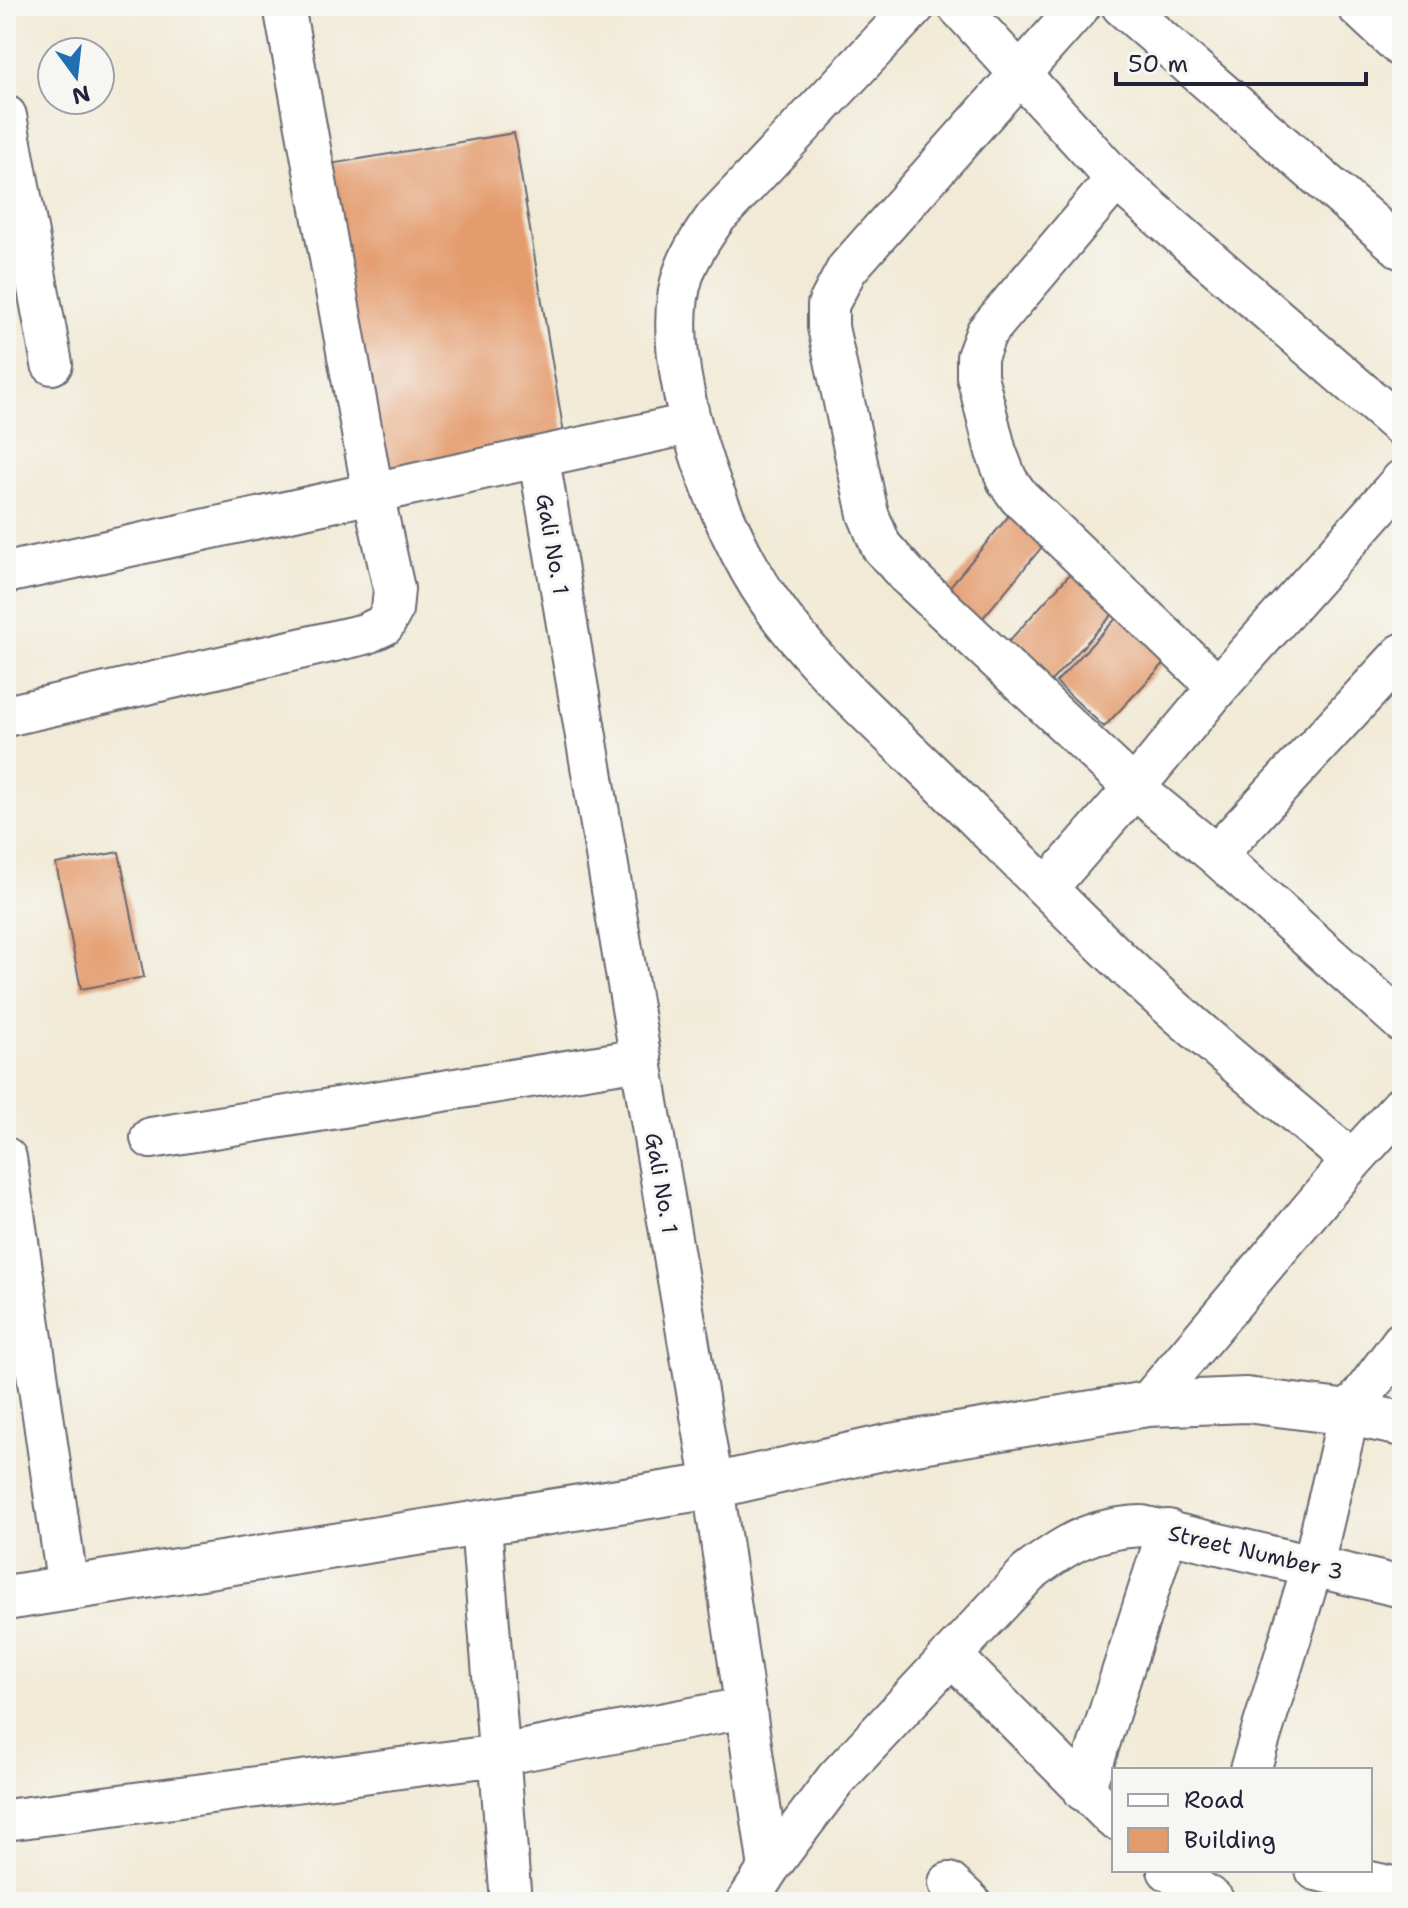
<svg xmlns="http://www.w3.org/2000/svg" width="1408" height="1908" viewBox="0 0 1408 1908" font-family="'Shantell Sans',sans-serif">
	<rect width="100%" height="100%" fill="#f6f6f2"/>
	<filter id="ink" filterUnits="userSpaceOnUse"><feTurbulence type="fractalNoise" baseFrequency=".0125" numOctaves="2"/><feDisplacementMap in="SourceGraphic" scale="16" xChannelSelector="R" yChannelSelector="G"/><feConvolveMatrix kernelMatrix="1 2 1 2 8 2 1 2 1" color-interpolation-filters="sRGB"/></filter>
	<filter id="wash" filterUnits="userSpaceOnUse"><feTurbulence type="fractalNoise" baseFrequency=".006" numOctaves="4" result="noise"/><feDisplacementMap in="SourceGraphic" scale="32" xChannelSelector="R" yChannelSelector="G"/><feGaussianBlur stdDeviation="1.8" result="paint"/><feColorMatrix in="noise" values="0 0 0 0 0 0 0 0 0 0 0 0 0 0 0 0 0 1.4 0 .05"/><feComposite in="paint" operator="in"/></filter>
	<g filter="url(#wash)">
		<rect width="100%" height="100%" fill="#f1ead6"/>
		<g id="blocks">
			<path fill="#e49c6e" d="M514 133 565 440 383 479 324 165Z
				M1012 512 1047 541 977 625 942 596Z
				M1080 563 1124 602 1042 691 999 652Z
				M1124 610 1172 655 1104 727 1056 682Z
				M119 852 144 977 81 989 56 864Z"/>
		</g>
	</g>
	<g filter="url(#ink)">
		<use href="#blocks" fill-opacity="0" stroke="#6a6871" stroke-width="2"/>
		<g fill="none" stroke-linecap="round" stroke-linejoin="round">
			<g stroke="#6a6871" stroke-width="44">
				<path id="street" d="M915 6 716 217C703 235 690 254 683 275 655 361 719 529 769 600 816 669 882 725 941 783 1004 845 1065 908 1129 969 1200 1036 1278 1097 1352 1161L1147 1404
					M958 6 1116 179 1402 427
					M1080 6 847 269 828 305V327L868 514 881 546 907 575 1134 788 1218 687 1402 480
					M1122 6 1402 249
					M1357 6 1402 48
					M6 116 52 364
					M1116 179 986 333 977 357V376L996 452 1007 480 1019 497 1218 687
					M539 459 713 1486 769 1868 747 1902
					M6 573 689 424
					M6 716 365 634 384 625 392 610 394 589 373 493 284 6
					M1216 855 1402 654
					M1047 888 1134 788 1216 855 1402 1022
					M151 1138 641 1059
					M6 1158 68 1589
					M1352 1161 1402 1106
					M481 1525 511 1902
					M951 1655 1114 1819
					M1250 1770 1313 1565 1349 1413 1402 1342
					M1084 1791 1168 1530
					M6 1820 499 1755 744 1708
					M769 1868 836 1779 1028 1573C1067 1543 1092 1528 1142 1526L1402 1587
					M1168 1870 1213 1900
					M1316 1870 1402 1889
					M949 1883 970 1902"/>
			</g>
			<g stroke="#6a6871" stroke-width="48">
				<path id="secondary" d="M6 1598 713 1486 891 1446 1147 1404 1246 1400 1349 1413 1402 1424"/>
			</g>
			<use href="#street" stroke="#fff" stroke-width="40"/>
			<use href="#secondary" stroke="#fff" stroke-width="44"/>
		</g>
	</g>
	<g text-anchor="middle" stroke-width="6" stroke-linejoin="round" paint-order="stroke">
		<g font-size="22" fill="#22223b" stroke="#f6f6f2">
			<text transform="translate(553 544) rotate(80)" y="8">Gali No. 1</text>
			<text transform="translate(662 1183) rotate(80)" y="8">Gali No. 1</text>
			<text transform="translate(1256 1552) rotate(13)" y="8">Street Number 3</text>
		</g>
	</g>
	<rect width="1408" height="1908" fill="none" stroke="#f6f6f2" stroke-width="32"/>
	<rect x="1112" y="1768" width="260" height="104" fill="#f6f6f2" stroke="#a1a1a9" stroke-width="2"/>
	<rect x="1128" y="1794" width="40" height="12" fill="#ffffff" stroke="#a1a1a9" stroke-width="2"/>
	<text x="1184" y="1808" font-size="24" fill="#22223b">Road</text>
	<rect x="1128" y="1828" width="40" height="24" fill="#e49c6e" stroke="#a1a1a9" stroke-width="2"/>
	<text x="1184" y="1848" font-size="24" fill="#22223b">Building</text>
	<g transform="translate(76 76) rotate(165)"><circle r="38" fill="#f6f6f2" stroke="#a1a1a9" stroke-width="2"/>
	<path d="M0-6L14 30L0 20L-14 30Z" fill="#1f6fb2"/>
	<text y="-12" font-size="22" font-weight="bold" text-anchor="middle" fill="#22223b">N</text>
	</g>
	<path d="M1116 72v12h250v-12" fill="none" stroke="#22223b" stroke-width="4"/>
	<text x="1128" y="72" font-size="24" fill="#22223b" stroke="#f6f6f2" stroke-width="6" paint-order="stroke">50 m</text>
</svg>
